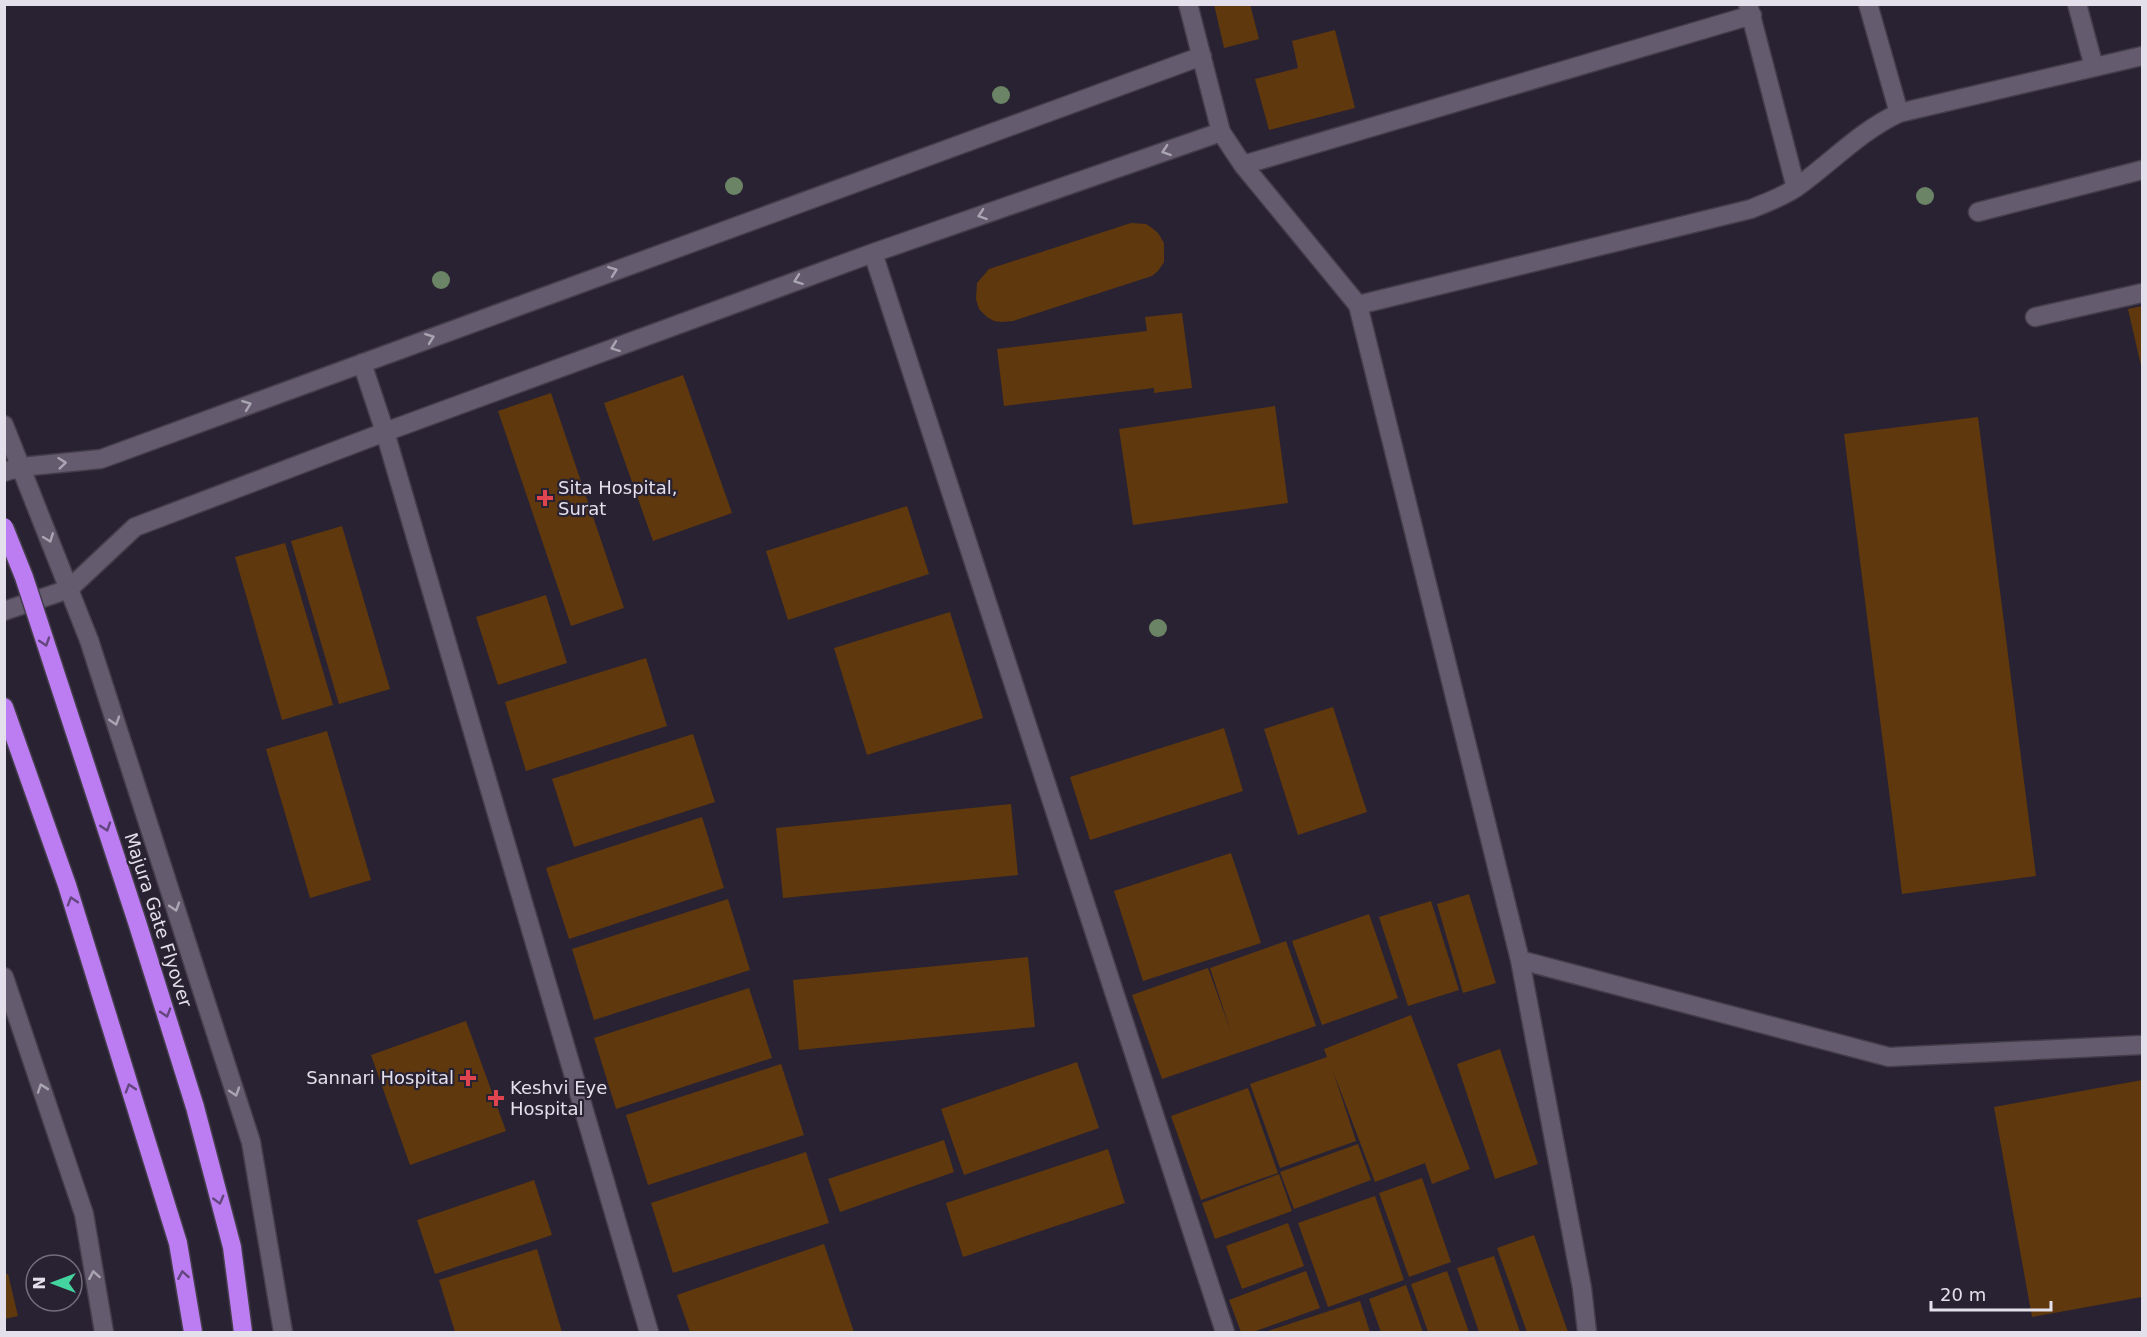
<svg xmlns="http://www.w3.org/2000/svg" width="2147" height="1337" viewBox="0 0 2147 1337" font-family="'DejaVu Sans',sans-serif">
	<rect width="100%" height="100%" fill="#292232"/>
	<path fill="#5f380d" d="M1214 4H1250L1259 39 1224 48Z
		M1335 30 1355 108 1269 130 1255 79 1298 68 1292 41Z
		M1131 223 1146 224 1152 228 1158 233 1164 243V262L1158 271 1152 276 1013 321 1002 322 994 321 987 317 979 309 976 299 977 283 989 269Z
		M2142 306V370L2128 309Z
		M1182 313 1192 388 1154 393V388L1004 406 997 349 1147 331 1145 317Z
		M683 375 732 513 653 541 604 403Z
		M551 393 624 608 571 626 498 411Z
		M1275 406 1288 503 1133 525 1119 429Z
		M1978 417 2036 876 1902 894 1844 434Z
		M907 506 929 574 788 620 766 551Z
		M342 526 390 689 339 704 291 541Z
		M285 543 333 705 282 720 235 557Z
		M546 595 567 663 498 685 476 617Z
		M950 612 983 718 867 755 834 648Z
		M646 658 667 726 526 771 505 702Z
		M1333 707 1367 812 1298 835 1264 729Z
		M1224 728 1243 791 1090 840 1070 777Z
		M327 731 371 880 310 898 266 749Z
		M693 734 715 802 574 847 552 779Z
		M1011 804 1018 875 783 898 776 828Z
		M702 817 724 888 569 939 546 868Z
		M1231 853 1261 943 1143 981 1114 891Z
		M1469 894 1496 983 1463 993 1437 904Z
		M728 899 750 970 594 1020 572 949Z
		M1431 901 1459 990 1408 1006 1379 917Z
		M1369 914 1398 998 1322 1025 1292 941Z
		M1286 941 1316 1026 1162 1079 1132 995 1208 968 1231 1032 1210 968Z
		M1028 957 1035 1027 799 1050 793 980Z
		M749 988 772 1058 616 1109 594 1038Z
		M1411 1015 1470 1169 1432 1184 1425 1163 1375 1182 1333 1071 1356 1141 1280 1168 1250 1084 1327 1057 1324 1049Z
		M466 1021 506 1131 410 1165 371 1055Z
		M1500 1049 1538 1164 1495 1179 1457 1064Z
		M1077 1062 1099 1128 964 1175 941 1109Z
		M781 1064 804 1135 648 1185 626 1115Z
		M2142 1080V1297L2032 1317 1994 1107Z
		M1248 1088 1278 1173 1201 1200 1171 1116Z
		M944 1140 954 1172 840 1212 828 1179Z
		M1358 1144 1371 1180 1294 1209 1280 1172Z
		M1108 1149 1125 1203 963 1257 946 1203Z
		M806 1152 829 1223 673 1273 651 1203Z
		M1279 1174 1292 1211 1215 1239 1202 1203Z
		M1422 1178 1451 1262 1409 1277 1379 1193Z
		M534 1180 552 1235 435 1274 417 1220Z
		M1375 1196 1404 1280 1328 1307 1298 1223Z
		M1288 1223 1304 1266 1242 1289 1226 1246Z
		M1534 1235 1568 1332H1527L1497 1248Z
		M824 1244 854 1332H690L677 1295Z
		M537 1249 562 1332H455L439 1280Z
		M1494 1256 1520 1332H1479L1457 1268Z
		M1306 1271 1320 1308 1253 1332H1241L1229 1300Z
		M1447 1271 1469 1332H1428L1411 1284Z
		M8 1274 18 1316 4 1319V1275Z
		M1406 1285 1423 1332H1381L1369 1299Z
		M1360 1301 1370 1332H1265Z"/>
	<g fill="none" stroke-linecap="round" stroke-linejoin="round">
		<g stroke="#443e4b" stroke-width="21">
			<path id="minor" d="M1188 4 1221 132 1243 165 1358 305 1520 960 1582 1288 1587 1332
				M1748 4 1796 188
				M1868 4 1899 113
				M2077 4 2094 67
				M1243 165 1752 15
				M1978 212 2142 170
				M873 253 1225 1332
				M1358 305 1751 209C1767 202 1783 197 1797 187 1832 162 1860 131 1899 113L2142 56
				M2035 317 2142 293
				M362 363 385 432 649 1332
				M4 425 89 640 251 1142 283 1332
				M4 472 21 467 101 459 1202 56
				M4 611 69 589 135 527 385 432 873 253 1221 132
				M1520 960 1889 1057 2142 1045
				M4 977 84 1214 104 1332"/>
		</g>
		<g stroke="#443e4b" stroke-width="21">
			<path id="highway" d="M4 707 67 885 178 1243 193 1332"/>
		</g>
		<use href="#minor" stroke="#645c6e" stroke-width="18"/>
		<use href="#highway" stroke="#bc7df2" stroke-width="18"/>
		<g stroke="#443e4b" stroke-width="21" stroke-linecap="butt">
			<path id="highway-bridge" d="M4 527 24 577 137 922 195 1107 232 1247 243 1332"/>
		</g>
		<use href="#highway-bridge" stroke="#bc7df2" stroke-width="18"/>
	</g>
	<g fill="#6b8465">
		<circle cx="1001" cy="95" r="9"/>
		<circle cx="734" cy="186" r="9"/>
		<circle cx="1925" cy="196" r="9"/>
		<circle cx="441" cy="280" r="9"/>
		<circle cx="1158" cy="628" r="9"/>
	</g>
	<defs><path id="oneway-chevron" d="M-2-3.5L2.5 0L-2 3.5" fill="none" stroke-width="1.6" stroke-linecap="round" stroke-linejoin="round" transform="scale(1.5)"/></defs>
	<g stroke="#aaa5b3">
		<use href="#oneway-chevron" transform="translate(1166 151) rotate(161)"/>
		<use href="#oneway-chevron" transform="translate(982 215) rotate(161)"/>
		<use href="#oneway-chevron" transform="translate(613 271) rotate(-20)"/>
		<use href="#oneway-chevron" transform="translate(798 280) rotate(160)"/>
		<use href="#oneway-chevron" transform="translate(430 338) rotate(-20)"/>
		<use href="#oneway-chevron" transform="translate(615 347) rotate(160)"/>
		<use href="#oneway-chevron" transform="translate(247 405) rotate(-20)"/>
		<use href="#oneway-chevron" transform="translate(62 463) rotate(-6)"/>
		<use href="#oneway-chevron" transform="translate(49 538) rotate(69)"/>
		<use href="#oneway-chevron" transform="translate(115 721) rotate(72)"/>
		<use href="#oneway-chevron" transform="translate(175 907) rotate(72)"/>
		<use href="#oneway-chevron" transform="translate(42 1088) rotate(-109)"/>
		<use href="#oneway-chevron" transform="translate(235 1092) rotate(72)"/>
		<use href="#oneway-chevron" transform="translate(94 1275) rotate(-100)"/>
	</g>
	<g stroke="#64467f">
		<use href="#oneway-chevron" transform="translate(45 642) rotate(72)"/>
		<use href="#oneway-chevron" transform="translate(106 827) rotate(72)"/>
		<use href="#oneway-chevron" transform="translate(72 901) rotate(-107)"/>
		<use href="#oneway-chevron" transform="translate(166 1013) rotate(73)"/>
		<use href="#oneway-chevron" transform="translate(130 1088) rotate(-107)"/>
		<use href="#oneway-chevron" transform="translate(219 1200) rotate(75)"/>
		<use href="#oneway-chevron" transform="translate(183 1275) rotate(-100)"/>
	</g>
	<g fill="#e0444e" stroke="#292232" stroke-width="2">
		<path d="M542 489h6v6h6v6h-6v6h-6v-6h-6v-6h6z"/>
		<path d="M465 1069h6v6h6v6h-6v6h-6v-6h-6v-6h6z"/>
		<path d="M493 1089h6v6h6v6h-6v6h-6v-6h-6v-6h6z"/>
	</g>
	<g text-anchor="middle" stroke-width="4.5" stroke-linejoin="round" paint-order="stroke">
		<g font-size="18" fill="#e4e0eb" stroke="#292232" text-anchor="start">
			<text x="558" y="494">Sita Hospital,<tspan x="558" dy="21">Surat</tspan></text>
			<text x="454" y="1084" text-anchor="end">Sannari Hospital</text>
			<text x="510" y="1094">Keshvi Eye<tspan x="510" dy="21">Hospital</tspan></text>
		</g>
		<g font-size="18" fill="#e4e0eb" stroke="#292232">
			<text transform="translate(158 920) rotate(72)" y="6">Majura Gate Flyover</text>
		</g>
	</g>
	<rect width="2147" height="1337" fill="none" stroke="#e4e0eb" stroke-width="12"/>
	<g transform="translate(54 1283) rotate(270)"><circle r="28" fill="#292232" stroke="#746e7c" stroke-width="1.5"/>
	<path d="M0-4.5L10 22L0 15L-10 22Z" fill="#44d49f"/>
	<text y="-9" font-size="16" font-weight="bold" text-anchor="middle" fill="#e4e0eb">N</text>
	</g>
	<path d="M1931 1301v9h120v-9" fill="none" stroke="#e4e0eb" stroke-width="3"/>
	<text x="1940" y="1301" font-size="18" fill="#e4e0eb" stroke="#292232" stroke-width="4.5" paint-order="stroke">20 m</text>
</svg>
